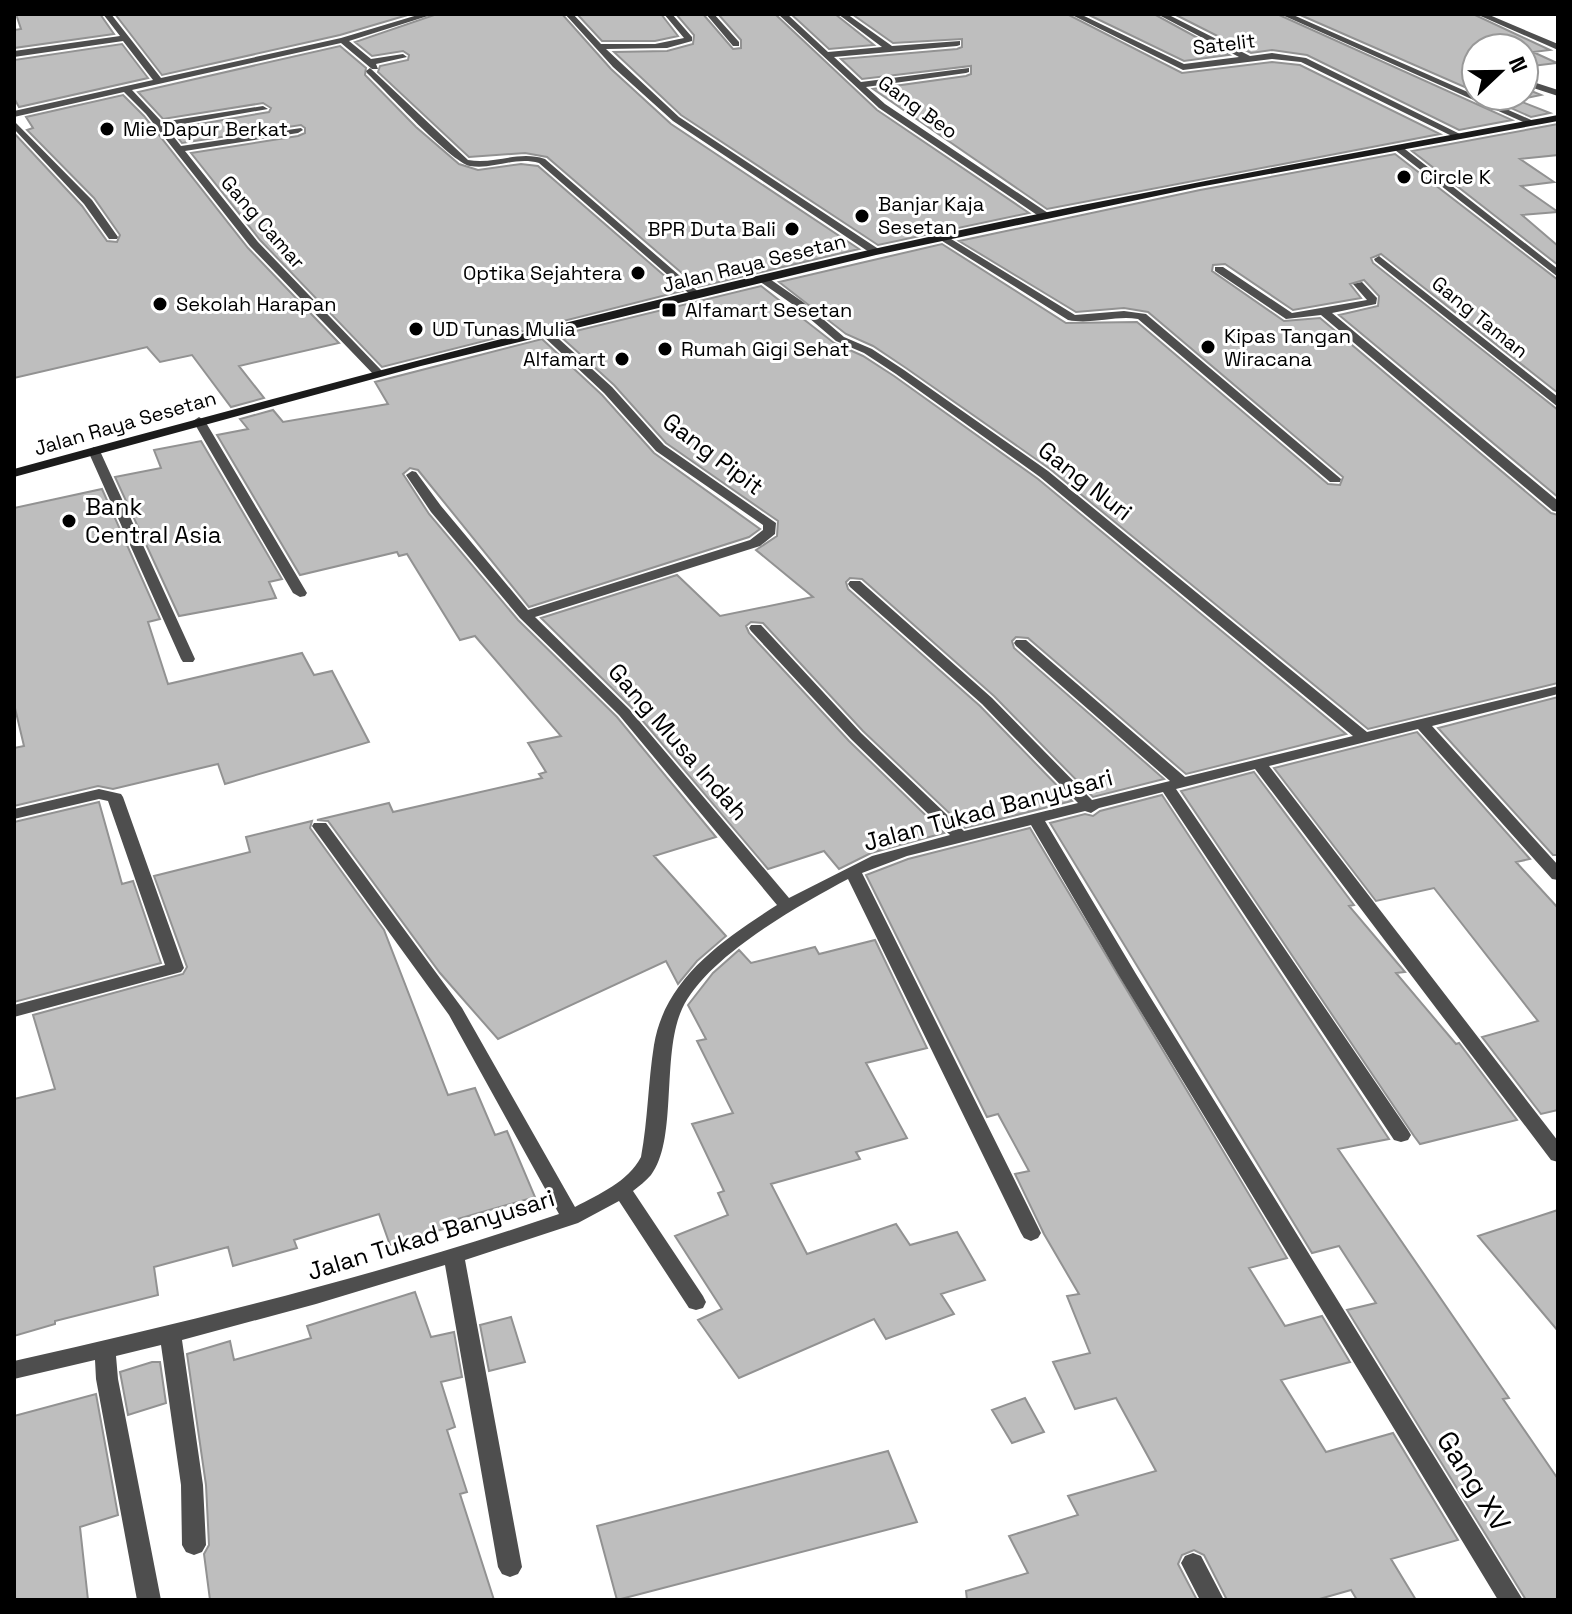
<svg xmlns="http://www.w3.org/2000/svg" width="1572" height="1614" viewBox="0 0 1572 1614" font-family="'Space Grotesk',sans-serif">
	<rect width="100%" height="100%" fill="#fff"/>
	<path fill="#bebebe" stroke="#929292" stroke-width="2" d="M16 14H100L114 34 14 48V30L21 29Z
		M115 14H411L340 35 162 75Z
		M437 14H562L611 69 671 124 859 249 698 287 547 157 525 153 469 157 378 72 380 66 408 60 409 55 403 51 372 56 355 42Z
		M577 14H661L678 36 655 41H602Z
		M676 14H703L733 49 741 48V40L718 14H775L877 110 1029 213 878 245 681 115 614 52 667 51 693 44 694 35Z
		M791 14H835L874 45 829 49Z
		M852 14H1067L1182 73 1272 62 1300 65 1440 134 1047 209 873 89 966 76 971 74V66L862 79 841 59 957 49 962 47V39L893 43Z
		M1087 14H1154L1229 55 1184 61Z
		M1174 14H1277L1512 120 1459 130 1307 55 1272 50 1251 53Z
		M1298 14H1473L1550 50 1533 52 1557 63 1524 67V48H1476V92Z
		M122 44 148 78 19 107 14 98V60Z
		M340 46 366 68 365 75 416 127 459 164 478 170 521 164 538 166 682 291 382 367 260 240 191 153 298 136 305 133V128L301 125 182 143 171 129 269 112 271 108 263 103 163 119 138 92Z
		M1524 88 1541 95 1517 100 1550 113 1531 117 1484 96H1524Z
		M123 95 144 116 248 248 339 343 239 366 264 398 231 407 192 355 160 362 147 347 14 378V133L82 206 107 241 117 242 120 235 94 198 27 130 33 128 26 117Z
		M1558 124V155L1520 159 1554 182 1521 186 1558 212 1522 215 1558 246V265L1412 151Z
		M1395 154 1558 280V393L1381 254 1371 258 1373 263 1558 410V497L1339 315 1378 306 1379 296 1364 280 1350 284 1361 298 1293 310 1225 264 1213 265 1212 271 1284 321 1320 318 1551 513 1558 515V683L1368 729 1050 469 906 368 873 346 846 334 779 282 942 244 1066 323 1137 322 1328 484 1340 485 1343 477 1148 312 1124 308 1076 312 959 241 1200 190Z
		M761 286 834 343 863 356 894 376 1038 479 1346 734 1186 774 1028 638 1016 637 1012 641 1014 648 1164 779 1093 797 994 696 862 579 850 578 846 582 848 589 980 706 1072 801 965 828 863 731 763 623 751 622 746 626 749 633 849 741 944 833 871 853 839 869 824 851 768 869 631 707 541 618 677 575 720 616 813 597 756 550 777 536 778 521 666 443 614 385 559 335Z
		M542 339 602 395 654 453 760 529 749 537 529 607 418 470 410 468 403 474 429 514 518 620 617 717 716 837 654 856 726 936 697 961 678 984 666 961 498 1039 440 973 328 821 317 820 389 803 393 812 542 778 539 774 546 772 528 743 561 736 475 636 460 640 407 554 399 556 397 552 300 575 217 435 248 429 240 419 273 410 283 422 388 404 375 382Z
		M201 441 282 579 269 582 276 598 179 616 115 477 161 468 154 450Z
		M102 489 160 619 148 622 168 684 302 653 314 675 332 671 369 742 225 784 218 764 113 789 98 786 14 806V748L24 746 14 704V508Z
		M1558 697V855H1553L1438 728Z
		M1417 732 1530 859 1516 862 1558 908V1110L1541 1114 1482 1037 1538 1021 1434 888 1376 901 1274 768Z
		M1254 772 1354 905 1349 906 1405 972 1396 973 1456 1044 1459 1043 1517 1120 1420 1144 1414 1136 1181 791Z
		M1162 795 1389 1139 1338 1149 1509 1398 1503 1399 1558 1479V1600H1526L1347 1310 1376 1303 1339 1246 1312 1253 1050 823 1085 814 1093 816 1100 811Z
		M99 802 122 884 133 881 161 963 14 1002V822Z
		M312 821 310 828 384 930 448 1095 475 1088 495 1135 507 1131 535 1197 458 1219 460 1224 390 1245 379 1214 294 1240 297 1248 233 1266 228 1247 154 1267 158 1295 55 1321V1324L14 1336V1099L55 1089 33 1015 183 974 187 967 154 876 250 852 246 837Z
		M1030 828 1287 1258 1249 1268 1285 1326 1322 1316 1350 1362 1281 1380 1326 1452 1393 1433 1458 1540 1391 1559 1416 1600H1357L1351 1590 1316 1600H1227L1204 1555 1194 1550 1182 1555 1178 1564 1197 1600H967L966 1591 1028 1573 1009 1536 1078 1515 1068 1496 1156 1471 1116 1398 1075 1409 1053 1362 1090 1353 1067 1296 1079 1294 1044 1234 1015 1174 1029 1171 998 1114 987 1117 866 875 908 859Z
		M875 940 927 1048 866 1063 907 1138 856 1152 860 1159 771 1184 807 1254 896 1224 910 1245 957 1232 985 1280 941 1294 954 1314 886 1339 874 1319 739 1378 698 1320 722 1309 675 1236 728 1215 718 1193 724 1191 692 1124 733 1113 697 1041 706 1039 688 1005 713 973 739 950 751 963 815 947 819 954Z
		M1558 1210V1331L1478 1236Z
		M415 1292 431 1337 454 1332 462 1377 441 1382 455 1427 447 1430 467 1492 460 1494 494 1600H210L204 1554 209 1545 206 1485 187 1354 230 1341 234 1360 311 1338 307 1326Z
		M511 1317 525 1362 489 1371 480 1325Z
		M152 1362H160L166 1403 128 1415 120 1372Z
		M96 1394 118 1515 80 1527 88 1600H14V1416Z
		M1025 1398 1044 1432 1012 1443 992 1410Z
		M888 1451 917 1522 617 1600 597 1526Z"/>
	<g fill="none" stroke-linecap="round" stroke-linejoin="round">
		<path fill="#4e4e4e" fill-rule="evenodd" d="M103 14H111L161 78 341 38 421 14H434L349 41 371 59 403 54 407 57 376 64 378 69H372L341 43 132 90 162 122 263 106 268 109 166 127 181 146 301 128 303 130 298 133 185 151 258 242 383 372V376H375L250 246 146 114 124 92 14 117V111L153 80 123 41 14 57V51L120 36Z
			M565 14H573L601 44H655L684 38 664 14H672L692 37V41L667 48 606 49 679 117 880 250V254H872L673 121 613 67Z
			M706 14H714L739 42V46H733Z
			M778 14H787L828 52 882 47 838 14H847L892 46 960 41V45L957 46 834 57 861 82 969 68V72L966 73 866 87 885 104 1048 213V217H1040L879 108Z
			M1070 14H1080L1184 64 1239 57 1157 14H1167L1250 56 1272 53 1306 58 1466 137 1458 139 1301 62 1272 59 1183 70Z
			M1280 14H1291L1538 123 1530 125Z
			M1476 14H1487L1558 44V50Z
			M370 68 468 160C495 165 518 150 545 159L702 295 693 297 539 163C515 156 493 170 470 166 451 162 385 90 367 73L366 71Z
			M1524 79 1558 90V96L1524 85Z
			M14 121 92 200 118 237 117 239H109L84 204 14 129Z
			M1395 146H1401L1558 269V277L1395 150Z
			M943 234 1075 315 1124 311 1146 314 1341 479 1340 482H1330L1138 319C1115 315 1092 325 1068 320L939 239 938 237Z
			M1379 256 1558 397V407L1375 261 1374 259Z
			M1215 267H1223L1292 313 1367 300 1353 284 1362 282 1377 298 1376 304 1332 313 1558 501V512L1553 511 1321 315 1286 319 1215 271Z
			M759 277H767L803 302 844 337 872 349 904 370 1048 471 1367 732 1558 686V694L1432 726 1558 865V880L1552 879 1418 729 1269 766 1558 1141V1162L1551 1160 1255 769 1176 789 1408 1130 1411 1135 1408 1140 1401 1142 1394 1140 1163 792 1099 808 1091 813 1085 811 1045 821 1136 974 1523 1600H1498L1118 974 1031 825 907 856 862 873 1041 1233 1038 1238 1031 1241 1024 1238 1021 1233 848 879C799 905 706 957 682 1009 661 1055 678 1140 651 1175 646 1181 639 1186 633 1191L703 1296 706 1302 703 1308 696 1310 689 1308 619 1201 578 1223 465 1260 522 1567 518 1574 510 1577 502 1574 498 1567 445 1265 316 1304 182 1340 203 1485 206 1545 202 1552 194 1555 186 1552 182 1545 181 1485 161 1345 116 1356 118 1379 161 1600H137L96 1379 95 1360 14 1379V1361C197 1320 380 1275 559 1214L449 1015 314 829 312 826 314 823H326L462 1008 575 1207C599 1194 628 1182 641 1157 648 1120 648 1082 654 1045 665 978 723 940 777 905L619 715 520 618 431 512 406 475 412 471 416 472 441 506 528 610 750 540 763 530V525L656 451 604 393 541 334V330H549L612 387 664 445 776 523 775 534 760 546 535 617 629 709 789 898 872 856 950 835 851 739 751 631 749 628 751 625H761L861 733 964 831 1078 803 982 704 850 587 848 584 850 581H860L992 698 1092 800 1170 781 1016 646 1014 643 1016 640H1026L1185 777 1353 736 1040 477 896 374 864 353 836 341 795 306 759 281Z
			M199 417 205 421 307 593 305 596 300 597 293 593 193 421Z
			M94 447 100 451 195 659 193 662H183L181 659 88 451Z
			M99 789 121 794 123 797 184 968 181 972 14 1017V1005L165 965 108 801 99 799 14 819V809Z
			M1193 1553 1201 1556 1224 1600H1200L1181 1563 1185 1556Z"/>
		<path fill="#1b1b1b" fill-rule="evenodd" d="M1558 115V121L1199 187 876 255 421 366 14 477V469C301 391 588 313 878 248 1104 198 1331 157 1558 115Z"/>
	</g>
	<g fill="#000" stroke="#fff" stroke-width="3">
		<circle cx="107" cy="129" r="8"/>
		<circle cx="1404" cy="177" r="8"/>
		<circle cx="862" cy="216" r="8"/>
		<circle cx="792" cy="229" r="8"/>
		<circle cx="638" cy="273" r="8"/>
		<circle cx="160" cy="304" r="8"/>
		<rect x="661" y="302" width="16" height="16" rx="4"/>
		<circle cx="416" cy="329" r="8"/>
		<circle cx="1208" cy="347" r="8"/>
		<circle cx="665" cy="349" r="8"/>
		<circle cx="622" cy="359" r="8"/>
		<circle cx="69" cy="521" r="8"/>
	</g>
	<g text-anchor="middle" stroke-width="6" stroke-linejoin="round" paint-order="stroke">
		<g font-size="20" fill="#000" stroke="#fff">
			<text transform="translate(1224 44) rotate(-7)" y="7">Satelit</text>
			<text transform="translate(918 107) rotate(36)" y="7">Gang Beo</text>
			<text transform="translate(263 222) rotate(49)" y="7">Gang Camar</text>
			<text transform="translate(754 263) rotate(-14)" y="7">Jalan Raya Sesetan</text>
			<text transform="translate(1480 317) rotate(39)" y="7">Gang Taman</text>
			<text transform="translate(125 423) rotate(-16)" y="7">Jalan Raya Sesetan</text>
		</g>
		<g font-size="20" fill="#000" stroke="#fff" text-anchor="start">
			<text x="123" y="136">Mie Dapur Berkat</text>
			<text x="1420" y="184">Circle K</text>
			<text x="878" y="211">Banjar Kaja<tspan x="878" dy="23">Sesetan</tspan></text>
			<text x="776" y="236" text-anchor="end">BPR Duta Bali</text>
			<text x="622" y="280" text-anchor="end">Optika Sejahtera</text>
			<text x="176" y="311">Sekolah Harapan</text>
			<text x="685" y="317">Alfamart Sesetan</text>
			<text x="432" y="336">UD Tunas Mulia</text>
			<text x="1224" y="343">Kipas Tangan<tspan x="1224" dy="23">Wiracana</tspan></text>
			<text x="681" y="356">Rumah Gigi Sehat</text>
			<text x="606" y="366" text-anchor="end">Alfamart</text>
		</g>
		<g font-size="24" fill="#000" stroke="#fff">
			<text transform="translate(713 454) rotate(37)" y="8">Gang Pipit</text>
			<text transform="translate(1085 481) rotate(38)" y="8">Gang Nuri</text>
			<text transform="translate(678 742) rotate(49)" y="8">Gang Musa Indah</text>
			<text transform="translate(988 810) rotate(-15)" y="8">Jalan Tukad Banyusari</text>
			<text transform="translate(431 1235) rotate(-17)" y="8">Jalan Tukad Banyusari</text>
		</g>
		<g font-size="24" fill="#000" stroke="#fff" text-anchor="start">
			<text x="85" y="515">Bank<tspan x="85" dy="28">Central Asia</tspan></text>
		</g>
		<g font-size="28" fill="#000" stroke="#fff">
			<text transform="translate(1474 1481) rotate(58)" y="10">Gang XV</text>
		</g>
	</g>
	<rect width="1572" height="1614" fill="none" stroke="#000000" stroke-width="32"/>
	<g transform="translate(1500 72) rotate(68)"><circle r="38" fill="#ffffff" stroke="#999999" stroke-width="2"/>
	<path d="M0-6L14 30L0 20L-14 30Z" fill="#000000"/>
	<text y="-12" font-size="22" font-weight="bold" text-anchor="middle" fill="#000000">N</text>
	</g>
</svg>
